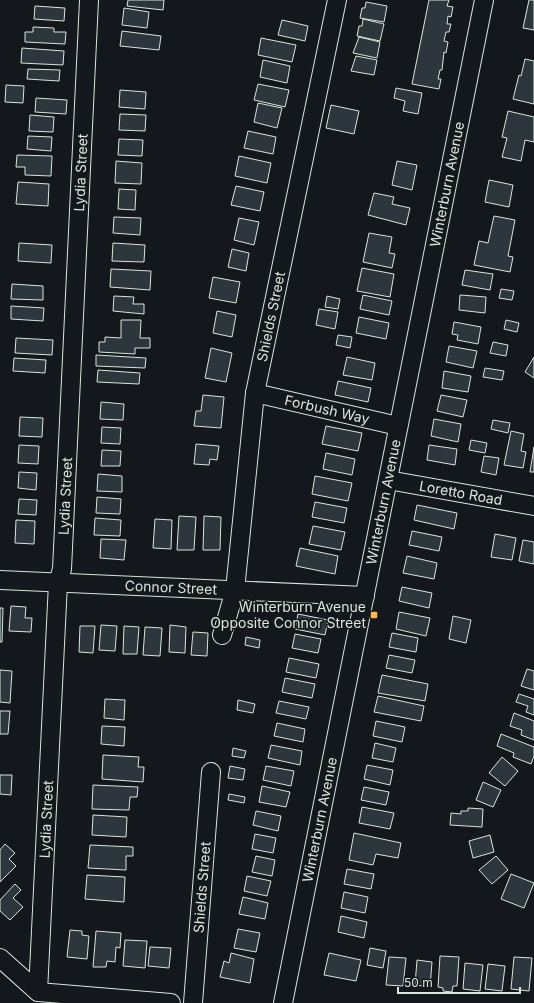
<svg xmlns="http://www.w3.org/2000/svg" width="534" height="1003" viewBox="0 0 534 1003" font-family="Inter,sans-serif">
	<rect width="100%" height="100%" fill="#14181c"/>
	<path fill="#2c363c" stroke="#d8e6dc" d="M128 0H164L163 10 127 6Z
		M429 0H449L447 6 453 7 451 17 448 16 447 24H451L449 32H446L444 41 448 42 446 53 444 52 442 70H440L438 79H441L439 89 412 84Z
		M529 0H534V30L523 28Z
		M366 2 387 6 384 22 360 18 362 8H365Z
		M35 6 65 8 64 21 34 19Z
		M124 8 149 12 147 28 122 25Z
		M363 19 384 24 380 41 357 36 359 26H362Z
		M282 20 308 26 305 41 278 35Z
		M33 27 54 28V32H66L65 44 25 42V32H33Z
		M122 31 161 36 159 50 120 46Z
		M359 37 380 42 377 58 353 53Z
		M261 38 296 45 292 62 258 55Z
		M22 48 64 51 63 65 21 63Z
		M356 56 377 60 374 75 351 71Z
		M525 59 534 61V104L513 99 519 75 521 76Z
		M263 60 290 66 287 83 260 77Z
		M28 69 60 70 59 81 27 79Z
		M258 84 289 90 285 107 254 100Z
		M6 85 24 86 23 103 5 102Z
		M396 88 422 93 418 114 403 111 405 101 394 98Z
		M120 90 146 92 145 109 119 107Z
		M36 98 67 100 66 114 35 112Z
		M258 103 282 108 277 128 254 122Z
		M331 105 359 111 354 134 326 128Z
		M508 111 534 117V142L525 140 521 161 502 157 507 138 502 137Z
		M120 114 146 115 145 131 119 130Z
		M30 115 54 117 53 132 29 131Z
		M248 131 276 137 273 154 244 148Z
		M28 136 52 137 51 151 27 149Z
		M119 139 143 140 142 156 118 155Z
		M17 155 52 156 51 176 25 175V167H16Z
		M239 156 271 163 267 183 235 176Z
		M116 161 142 163 141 184 115 183Z
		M397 161 417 165 412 190 392 185Z
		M489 180 513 185 509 207 485 202Z
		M18 182 49 184 48 206 16 204Z
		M236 186 264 192 260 211 231 205Z
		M119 189 136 190 135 210 118 209Z
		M374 193 394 197 392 204 410 208 406 225 368 215Z
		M494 216 515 220 508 256 513 257 510 272 474 265 479 241 488 243Z
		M114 217 141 218 140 235 113 233Z
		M239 218 259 222 254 245 234 240Z
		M369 233 392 237 389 253 395 254 392 268 363 262Z
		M19 243 52 245 51 263 18 261Z
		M113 243 145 245 144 262 112 261Z
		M232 249 249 253 246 271 228 267Z
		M362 268 394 274 390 297 357 291Z
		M111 269 151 271 150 290 110 287Z
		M465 270 493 274 490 290 462 285Z
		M213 277 240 282 236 303 209 298Z
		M12 284 43 286V300L11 299Z
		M501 289 514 291 512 300 499 298Z
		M363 295 392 301 389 315 360 309Z
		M460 295 486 297 485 313 459 310Z
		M114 296 134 297 133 304H144V314L113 311Z
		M327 296 340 299 338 309 325 307Z
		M11 306 44 308 43 321 11 319Z
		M319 309 338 312 335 329 316 325Z
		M217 311 236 315 232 337 213 333Z
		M359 317 389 323 386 339 356 333Z
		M121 320H141L140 338H150V348H135V354L99 352V342H105V337L121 338Z
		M506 320 519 323 517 332 504 329Z
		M454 322 481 327 478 344 457 340 458 335 452 334Z
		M338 335 352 337 350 348 336 345Z
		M16 338 53 340 52 355 15 353Z
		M493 342 508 345 506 356 490 353Z
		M449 346 477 351 473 368 446 362Z
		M211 348 232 353 226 382 205 378Z
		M96 355 146 358 145 368 96 366Z
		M347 357 375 363 372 380 343 375Z
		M534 357V378L525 372Z
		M14 358 46 360 45 373 13 371Z
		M485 368 504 371 502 380 483 377Z
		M98 370 140 373 139 384 97 382Z
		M444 371 471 376 468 392 442 388Z
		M338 381 371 388 368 402 335 395Z
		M203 395 224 397 221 428 194 426 196 411H201Z
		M441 395 467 400 463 417 437 411Z
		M101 402 124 404 123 420 100 419Z
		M20 417 43 418 42 437 19 436Z
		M434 419 461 424 458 442 431 436Z
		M493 420 510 423 508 433 491 429Z
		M326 426 362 433 358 451 322 444Z
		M102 427 121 428 120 444 101 443Z
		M511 431 524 434 521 451 526 452 523 468 504 465Z
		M471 440 487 443 485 453 469 450Z
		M196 444 219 446 217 460 210 459 209 465 194 464Z
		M19 445 39 446 38 464 18 463Z
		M429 445 457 449 455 465 427 460Z
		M534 447V472H530Z
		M102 450 121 451 120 466H101Z
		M326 453 355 459 352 475 323 469Z
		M484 456 499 458 496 475 481 472Z
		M19 472 37 473 36 490 18 488Z
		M98 474 122 476V492L97 491Z
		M315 476 352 483 348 501 312 494Z
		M97 497 121 499 120 514 96 513Z
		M19 499 37 500 36 515 18 514Z
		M315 502 347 508 344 523 312 517Z
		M417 505 457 513 454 529 414 520Z
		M179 516 196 517 194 550H177Z
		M204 516 221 517 220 550H203Z
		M95 518 121 520 120 536 94 535Z
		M155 519 172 520 171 549 153 548Z
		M16 520 35 521 34 544 15 543Z
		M313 526 345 532 341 550 309 544Z
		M412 531 442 537 439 551 409 545Z
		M495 534 516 538 512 560 491 557Z
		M101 539 126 540 124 560 100 558Z
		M523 540 534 542V564L519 561Z
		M300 548 338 556 335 574 296 566Z
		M407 556 437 563 434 579 403 573Z
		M402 587 432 593 429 608 399 601Z
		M11 606 26 607 25 618H32L31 632 9 631Z
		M0 608H3L2 642H0Z
		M399 612 430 618 426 636 396 629Z
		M298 614 328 620 325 635 295 629Z
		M453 616 471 620 466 643 449 639Z
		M101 625 117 626 115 651 99 650Z
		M170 625 186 627 185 653 169 652Z
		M80 626H95L93 653 79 652Z
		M124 626 139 627 137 654H123Z
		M145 627 162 628 160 656 143 655Z
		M193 632 208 633 207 656 191 655Z
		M392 633 418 638 416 652 389 647Z
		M295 634 321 639 318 653 292 648Z
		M246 637 260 640 259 648 245 645Z
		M389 655 415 660 412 673 386 668Z
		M289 658 319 664 316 678 286 672Z
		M527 669 534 671V690L521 686Z
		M0 670 12 671 10 703 0 702Z
		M382 675 428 684 425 701 378 693Z
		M285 678 315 684 312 698 282 692Z
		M519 694 534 699V715L526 712 528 706 516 702Z
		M378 696 424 706 421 721 374 712Z
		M105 699 125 700 124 720 104 718Z
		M238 700 255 704 253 713 237 710Z
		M279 701 309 707 306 719 276 713Z
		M0 711H10L8 734H0Z
		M514 713 534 721V740L521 735 522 730 510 726Z
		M376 721 405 727 402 742 373 736Z
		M277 723 305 729 303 742 274 736Z
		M102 726 125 727 124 746 101 744Z
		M501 734 534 747V756L531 764 513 757 514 753 497 746Z
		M375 743 396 748 393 762 372 758Z
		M271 745 302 751 300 765 268 758Z
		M233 748 246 751 244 758 232 756Z
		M103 755 139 757 138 767H144L143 782 102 779Z
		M502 757 518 771 505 786 489 773Z
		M367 765 393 770 390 785 364 779Z
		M230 766 245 769 243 780 228 778Z
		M266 766 294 771 291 786 263 780Z
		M0 775H12L11 795 0 794Z
		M483 782 501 790 493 807 476 800Z
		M93 785 138 787 137 797H130L129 810 92 809Z
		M262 786 290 792 286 807 259 802Z
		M364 787 389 792 386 805 361 800Z
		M229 794 245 797 244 803 228 800Z
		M362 807 394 813 390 829 359 823Z
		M468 808 483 809 482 827 450 825 451 813 461 814V811H468Z
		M256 811 281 816 278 831 253 825Z
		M93 815 127 817 126 837 92 835Z
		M354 833 401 843 398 858 376 854 373 865 349 860Z
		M255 834 276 838 273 853 252 849Z
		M490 835 494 852 473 858 469 841Z
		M5 844 15 853 9 859 16 866 0 882V850Z
		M90 845 133 847V856H126V870L88 868Z
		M256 856 275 860 272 876 252 872Z
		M496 856 508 870 492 884 479 870Z
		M347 869 374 874 371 889 344 884Z
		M511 874 534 883 524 908 501 899Z
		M87 875 125 877 124 902 85 899Z
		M247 876 271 881 267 896 244 891Z
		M15 884 21 890 13 898 23 907 10 920 0 911V900Z
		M344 892 368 897 365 913 341 908Z
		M243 897 268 903 265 919 239 914Z
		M341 916 367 922 364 938 338 932Z
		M238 929 260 933 256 952 234 948Z
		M70 930 82 931V935L89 936 87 959 67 957Z
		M96 931 121 933 120 948 116 947 115 962 107 961 106 967H93Z
		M125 940 147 941 145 968 123 966Z
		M150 947 171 948 169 968 148 966Z
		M370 948 386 951 383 968 367 965Z
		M231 953 254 959 250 983 220 977 224 961 229 963Z
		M329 953 361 960 356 981 324 975Z
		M440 956 459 957 457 986H453L452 992 443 991V988L438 987Z
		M389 957 406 958 403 986 386 985Z
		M514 957 532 958 529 991 511 989Z
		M417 960 432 962 430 987 415 985Z
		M465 963 483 965 480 991 463 989Z
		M488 964 505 966 502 991 485 989Z"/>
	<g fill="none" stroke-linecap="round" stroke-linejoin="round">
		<g stroke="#d8e6dc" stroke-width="20">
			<g id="minor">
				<path id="s1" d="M255 393 398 426"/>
				<path id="s2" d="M388 480 534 506"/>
				<path id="s3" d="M0 580 365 596"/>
				<path id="s4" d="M222 635 235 590 255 393 337 0"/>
				<path d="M0 958 38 992 171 1003"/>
				<path id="s5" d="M38 992 58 583 62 569 89 0"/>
				<path id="s6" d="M193 1003 211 772"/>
				<path id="s7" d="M283 1003 484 0"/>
			</g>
		</g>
		<use href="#minor" stroke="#14181c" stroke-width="18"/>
	</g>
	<rect fill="#ffb74d" stroke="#14181c" stroke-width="1.5" x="370" y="611" width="8" height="8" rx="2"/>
	<g text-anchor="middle" stroke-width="3" stroke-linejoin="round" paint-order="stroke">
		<g font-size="14" fill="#d8e6dc" stroke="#14181c">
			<text dy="5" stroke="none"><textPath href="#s5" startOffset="821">Lydia Street</textPath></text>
			<text dy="5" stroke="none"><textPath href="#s7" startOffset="835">Winterburn Avenue</textPath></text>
			<text dy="5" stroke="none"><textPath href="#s4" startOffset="323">Shields Street</textPath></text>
			<text dy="5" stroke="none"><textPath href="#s1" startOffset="74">Forbush Way</textPath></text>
			<text dy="5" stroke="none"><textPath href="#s2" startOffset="74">Loretto Road</textPath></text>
			<text dy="5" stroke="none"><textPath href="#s5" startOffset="497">Lydia Street</textPath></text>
			<text dy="5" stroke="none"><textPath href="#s7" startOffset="511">Winterburn Avenue</textPath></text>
			<text dy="5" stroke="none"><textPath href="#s3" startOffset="171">Connor Street</textPath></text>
			<text dy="5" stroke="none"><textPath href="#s7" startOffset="187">Winterburn Avenue</textPath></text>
			<text dy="5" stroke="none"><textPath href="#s5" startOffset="173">Lydia Street</textPath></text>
			<text dy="5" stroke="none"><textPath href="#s6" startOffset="116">Shields Street</textPath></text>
		</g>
		<g font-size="14" fill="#d8e6dc" stroke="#14181c" text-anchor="end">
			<text x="366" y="612">Winterburn Avenue<tspan x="366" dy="16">Opposite Connor Street</tspan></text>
		</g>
	</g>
	<path d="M398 987v6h122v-6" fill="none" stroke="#d8e6dc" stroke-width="2"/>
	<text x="404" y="987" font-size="12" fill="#d8e6dc" stroke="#14181c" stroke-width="3" paint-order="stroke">50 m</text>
</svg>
